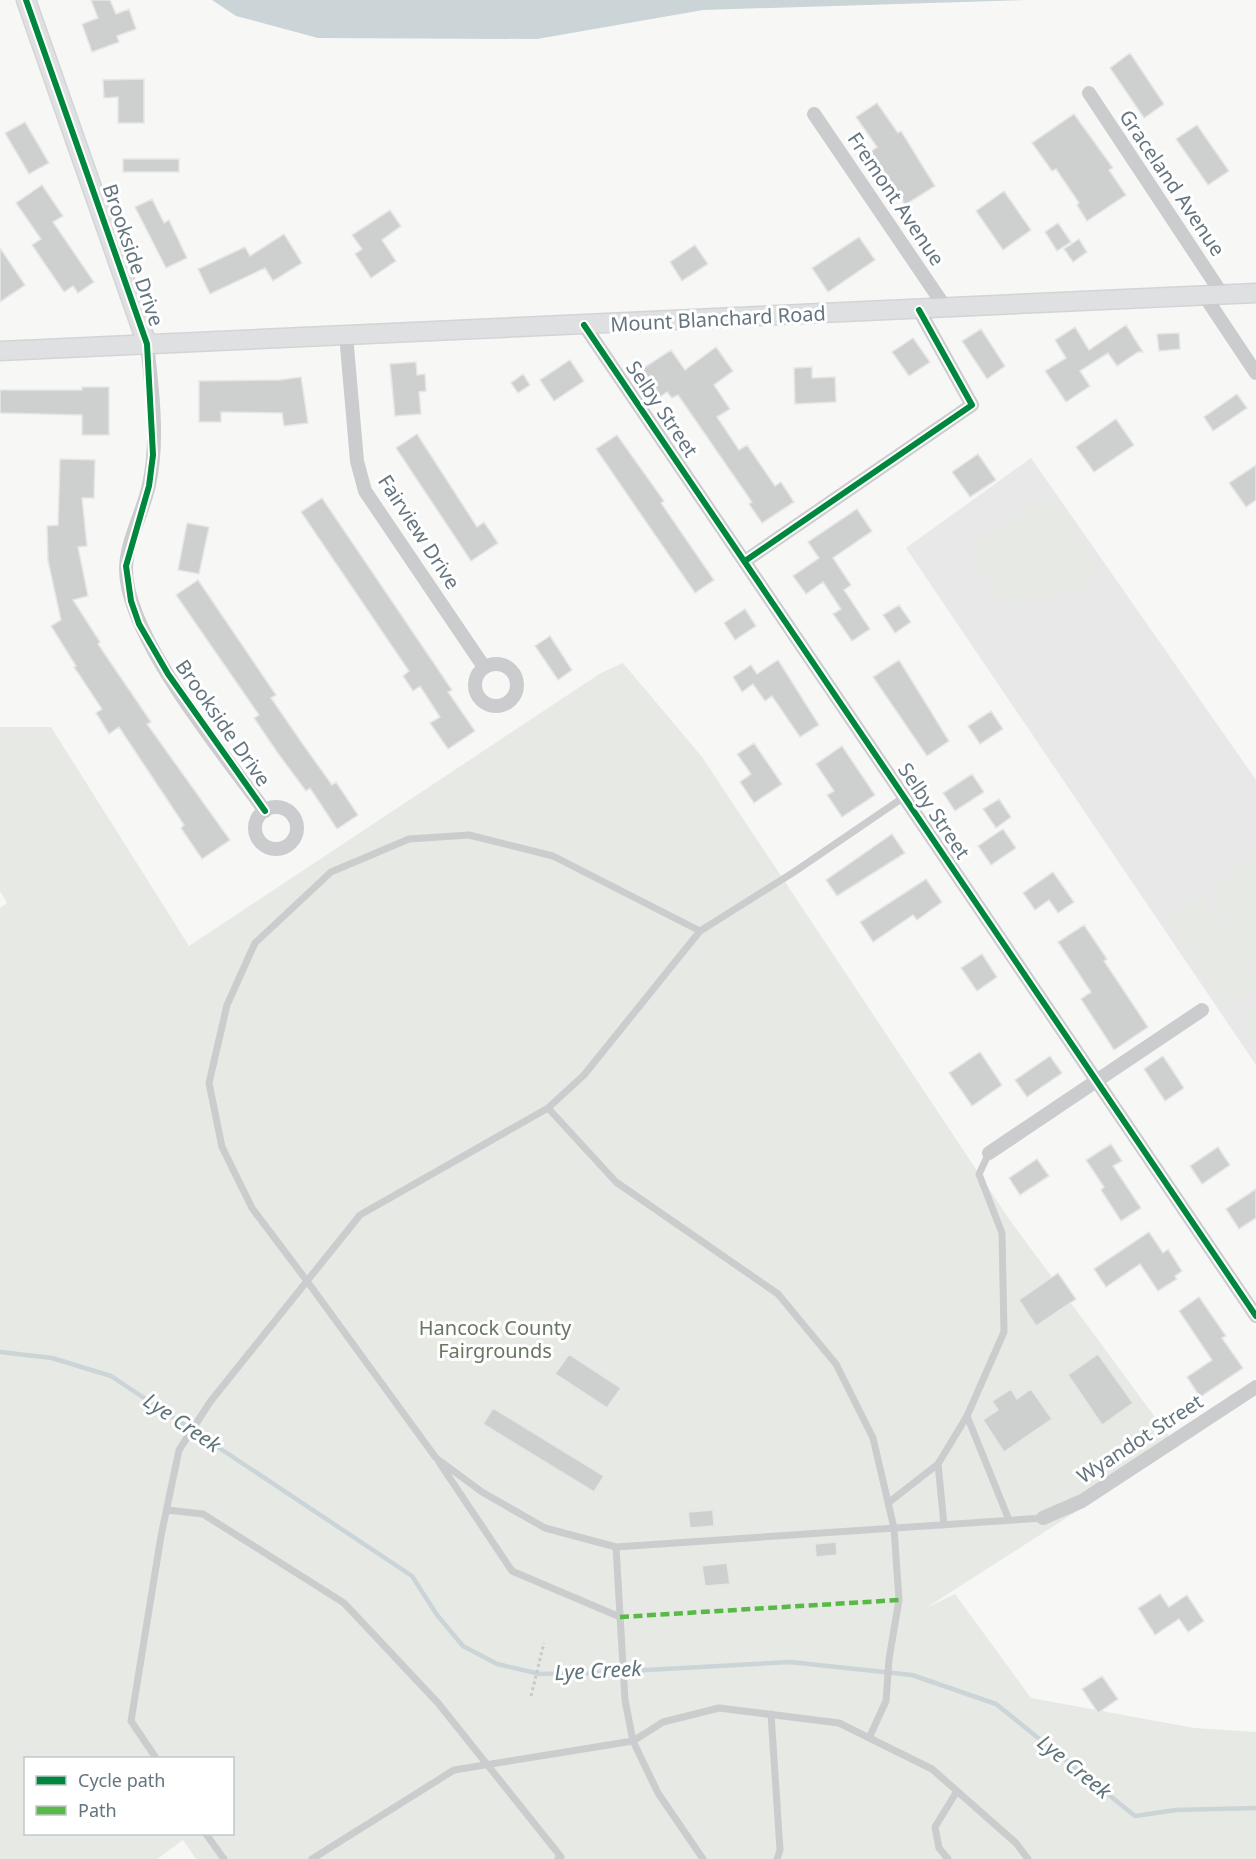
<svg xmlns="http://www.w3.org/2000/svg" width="1256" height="1859" viewBox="0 0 1256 1859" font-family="'Noto Sans',sans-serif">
	<rect width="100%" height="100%" fill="#f7f7f6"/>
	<path fill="#e7e8e7" d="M1031 458 1256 780V1065L906 548Z"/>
	<path fill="#e7e9e4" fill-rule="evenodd" d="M1043 499 1064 509 1097 574 1086 589 1011 602 996 595 974 564 980 539Z
		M623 663 702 757 1009 1219 1177 1447 926 1608 955 1594 1031 1698 1194 1728 1256 1732V1859H196L183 1840 157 1859H0V908L7 903 0 891V727H51L189 946 601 673ZM26 1758H232V1834H26Z
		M1256 854V965L1242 958 1256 980V987L1224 1008 1166 918 1203 895 1241 955 1212 892 1241 861Z
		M1256 1009V1042L1241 1019Z"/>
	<path fill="#cbd4d6" d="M212 0H1027L703 10 537 39 318 38 236 16Z"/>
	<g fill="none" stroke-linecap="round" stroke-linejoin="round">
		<path stroke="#cbd4d6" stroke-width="4.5" d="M0 1352 52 1358 111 1376 412 1576 437 1615 463 1646 497 1664 540 1674 593 1673 790 1662 912 1675 996 1704 1135 1816 1176 1810 1256 1808"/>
	</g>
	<path fill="#ced0d0" stroke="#e6e6e6" stroke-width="1.5" d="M91 0H110L116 14 129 9 136 29 117 36 119 42 92 52 82 24 98 18Z
		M1130 53 1164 104 1144 118 1110 68Z
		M144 79V123H118V97L104 98 103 80Z
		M877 103 898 133 901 131 935 186 905 205 882 168 880 169 869 153 877 147 856 117Z
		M1074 114 1113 168 1109 170 1126 195 1087 221 1077 205 1079 203 1056 169 1052 171 1032 143Z
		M25 122 49 163 29 174 5 133Z
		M1197 125 1229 171 1208 185 1176 139Z
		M123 159H179V172H123Z
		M42 185 63 216 53 222 94 282 78 293 73 286 64 292 32 245 41 239 16 203Z
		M1004 191 1031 230 1003 250 976 211Z
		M152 199 164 223 169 220 187 258 166 268 135 207Z
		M390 210 401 226 382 240 396 261 371 278 355 254 362 249 352 235Z
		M1058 223 1071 242 1057 251 1045 232Z
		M284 234 302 263 273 281 265 268 210 294 198 269 245 247 250 256Z
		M859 237 875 260 828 292 812 268Z
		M1079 239 1087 252 1073 262 1064 249Z
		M695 245 708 264 682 281 670 262Z
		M0 248 25 285 0 302Z
		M1126 325 1143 352H1138L1117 366 1108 353 1080 371 1090 386 1066 402 1045 371 1066 358 1055 340 1075 327 1089 350Z
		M981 329 1005 366 987 379 962 341Z
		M1179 333 1180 349 1159 351 1157 334Z
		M913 338 930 362 909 376 892 352Z
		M716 347 733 371 714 385 730 409 717 417 739 450 747 445 775 486 781 482 794 502 762 523 749 504 752 502 678 395 672 398 667 392 660 397 642 369 671 350 685 370Z
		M570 360 584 381 554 401 540 380Z
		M416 362 417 375 425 374 426 391 419 392 421 414 395 416 390 364Z
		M812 367V378L835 377 836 402 795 404 794 368Z
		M523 374 530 385 518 393 511 383Z
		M301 377 308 423 284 426 282 413 221 412V422H199V381L280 380Z
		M82 387H109V435H82V415L0 413V390H82Z
		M1237 394 1247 408 1213 431 1204 417Z
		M1116 419 1134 445 1094 472 1076 447Z
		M417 434 477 527 484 522 498 543 471 561 396 448Z
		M617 435 664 501 661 503 714 580 695 593 596 449Z
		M978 454 996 480 970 497 952 472Z
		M60 459 95 460 94 498H82L87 546 78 547 88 596 73 600 100 642 98 644 151 722 147 724 230 840 202 859 181 828 184 825 119 727 109 734 96 713 102 709 74 667 76 666 51 626 61 620 48 561 47 526 58 525Z
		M1256 465V500L1246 507 1229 483Z
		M322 498 452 690 448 692 475 731 448 749 430 723 440 717 420 686 413 691 403 676 409 671 301 512Z
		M857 509 872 531 833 558 851 585 844 590 870 629 852 641 833 614 841 609 823 582 806 594 793 576 819 558 808 542Z
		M187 523 209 527 199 574 178 570Z
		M198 580 276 695 271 698 302 743 332 785 336 782 358 815 337 829 310 788 306 791 277 752 254 718 259 715 176 595Z
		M899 605 911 622 895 633 883 615Z
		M745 609 756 626 735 640 724 623Z
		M550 636 572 670 558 680 535 646Z
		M778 660 819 725 800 737 772 696 765 701 753 684 742 692 733 677 751 665 757 674Z
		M899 660 949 741 927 756 873 677Z
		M991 711 1003 729 980 744 968 726Z
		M754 743 782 784 754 803 740 782 751 774 737 754Z
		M842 746 875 795 842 817 827 795 834 791 816 764Z
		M972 774 984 792 955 811 943 793Z
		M999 799 1011 817 996 828 983 809Z
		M1003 829 1016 848 991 865 978 846Z
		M892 834 905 853 837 896 826 880Z
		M1053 872 1074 902 1058 913 1049 900 1035 910 1023 893Z
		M926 879 942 902 917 920 913 915 873 942 860 922Z
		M1084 925 1107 959 1104 961 1148 1027 1114 1050 1081 999 1091 992 1058 942Z
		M982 954 997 977 977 991 961 968Z
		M980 1052 1002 1085 972 1106 949 1073Z
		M1050 1056 1062 1073 1027 1097 1015 1080Z
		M1163 1056 1184 1088 1165 1101 1144 1069Z
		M1111 1144 1122 1161 1113 1166 1141 1208 1121 1221 1101 1190 1104 1187 1086 1160Z
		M1218 1147 1230 1165 1202 1184 1190 1166Z
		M1037 1159 1049 1176 1020 1195 1009 1178Z
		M1256 1189V1218L1239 1229 1226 1209Z
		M1149 1232 1163 1253 1168 1249 1182 1271 1175 1276 1177 1279 1158 1291 1140 1264 1106 1287 1094 1269Z
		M1058 1273 1076 1299 1036 1326 1019 1300Z
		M1199 1297 1226 1336 1222 1338 1243 1368 1200 1397 1187 1377 1212 1360 1179 1311Z
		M569 1354 621 1388 607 1408 555 1374Z
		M1098 1354 1133 1403 1102 1425 1068 1375Z
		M1011 1389 1017 1399 1031 1389 1052 1419 1004 1452 983 1420 998 1410 992 1401Z
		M493 1408 604 1476 594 1492 483 1424Z
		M713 1510 714 1526 690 1528 688 1512Z
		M836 1542 837 1555 816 1557 815 1544Z
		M727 1563 730 1584 705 1586 702 1566Z
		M1160 1594 1169 1607 1187 1595 1204 1621 1188 1632 1179 1619 1155 1635 1138 1608Z
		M1102 1676 1118 1699 1098 1713 1082 1689Z"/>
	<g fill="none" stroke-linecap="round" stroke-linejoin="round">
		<g stroke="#d3d4d5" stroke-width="21">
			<path id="secondary" d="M26 0 147 344
				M0 351 1256 293"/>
		</g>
		<path stroke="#c9cacb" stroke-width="3" stroke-dasharray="3 3" stroke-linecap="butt" d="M531 1696 544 1643"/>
		<path stroke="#cbcccd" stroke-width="7" d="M700 931 553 856 469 835 409 839 331 872 255 943 227 1005 209 1083 222 1147 252 1208 307 1281 360 1215 548 1108 616 1182 778 1294 836 1364 873 1438 894 1528 899 1600 889 1659 886 1701 869 1738
			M548 1108 584 1075 700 931 794 872 904 797
			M989 1153 979 1174 1002 1233 1004 1332 967 1416 1009 1520
			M439 1462 512 1571 620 1617
			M938 1464 944 1525
			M888 1503 938 1464 967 1416
			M167 1510 203 1514 344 1603 438 1703 561 1857 558 1859
			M771 1714 780 1850 777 1859
			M156 1758 131 1721 161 1536 179 1450 210 1402 307 1281 436 1458 482 1492 545 1528 616 1547
			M206 1834 224 1859
			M312 1859 454 1770 633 1741 663 1722 719 1708 839 1723 932 1769 1016 1843 1028 1859
			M703 1859 658 1793 633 1741 625 1700 616 1547 1043 1518
			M948 1859 939 1848 935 1827 957 1791"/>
		<path stroke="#cbcccd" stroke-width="14" d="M1089 93 1222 294
			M814 114 945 307
			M1204 295 1256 373
			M584 325 1256 1316
			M346 335 357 461 365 491 484 667
			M147 344C152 388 159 441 149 485 143 512 127 540 126 568 125 636 224 754 265 811
			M745 561 972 405 919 310
			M475 685a21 21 0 1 1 42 0a21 21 0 1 1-42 0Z
			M255 828a21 21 0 1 1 42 0a21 21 0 1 1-42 0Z
			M989 1153 1202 1010
			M1043 1518 1082 1501 1256 1387"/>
		<use href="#secondary" stroke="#dfe0e1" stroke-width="18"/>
		<path stroke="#58b947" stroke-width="4.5" stroke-dasharray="9 4.5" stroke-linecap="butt" d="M620 1617 899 1600"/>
		<g stroke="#fff" stroke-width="10">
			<path id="cycleway" d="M26 0 147 344 153 455 149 486 126 566 131 601 139 624 168 674 265 811
				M584 325 1256 1316
				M745 561 972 405 919 310"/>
		</g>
		<use href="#cycleway" stroke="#00873e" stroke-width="6"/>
	</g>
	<g text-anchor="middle" stroke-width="6" stroke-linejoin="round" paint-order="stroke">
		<g font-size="20" fill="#64757f" stroke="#fff">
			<text transform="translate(1172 183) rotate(56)" y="7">Graceland Avenue</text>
			<text transform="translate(896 199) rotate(56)" y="7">Fremont Avenue</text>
			<text transform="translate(133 255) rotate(71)" y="7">Brookside Drive</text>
			<text transform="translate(718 319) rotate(-3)" y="7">Mount Blanchard Road</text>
			<text transform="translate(662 409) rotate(56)" y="7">Selby Street</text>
			<text transform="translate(419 532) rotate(57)" y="7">Fairview Drive</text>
			<text transform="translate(223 723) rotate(55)" y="7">Brookside Drive</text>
			<text transform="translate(934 811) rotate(56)" y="7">Selby Street</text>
			<text transform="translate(1140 1439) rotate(-33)" y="7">Wyandot Street</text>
		</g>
		<g font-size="20" fill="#677762" stroke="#fff">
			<text x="495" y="1335">Hancock County<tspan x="495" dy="23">Fairgrounds</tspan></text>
		</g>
		<g font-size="21" font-style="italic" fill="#5e747a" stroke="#fff">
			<text transform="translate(182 1423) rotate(34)" y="7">Lye Creek</text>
			<text transform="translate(598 1671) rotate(-3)" y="7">Lye Creek</text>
			<text transform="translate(1074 1767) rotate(39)" y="7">Lye Creek</text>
		</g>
	</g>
	<rect x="24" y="1757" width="210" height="78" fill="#ffffff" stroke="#c1c8cc" stroke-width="1.5"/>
	<rect x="36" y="1776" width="30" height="9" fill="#00873e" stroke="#c1c8cc" stroke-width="1.5"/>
	<text x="78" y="1787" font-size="18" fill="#64757f">Cycle path</text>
	<rect x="36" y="1806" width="30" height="9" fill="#58b947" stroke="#c1c8cc" stroke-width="1.5"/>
	<text x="78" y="1817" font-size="18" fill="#64757f">Path</text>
</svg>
